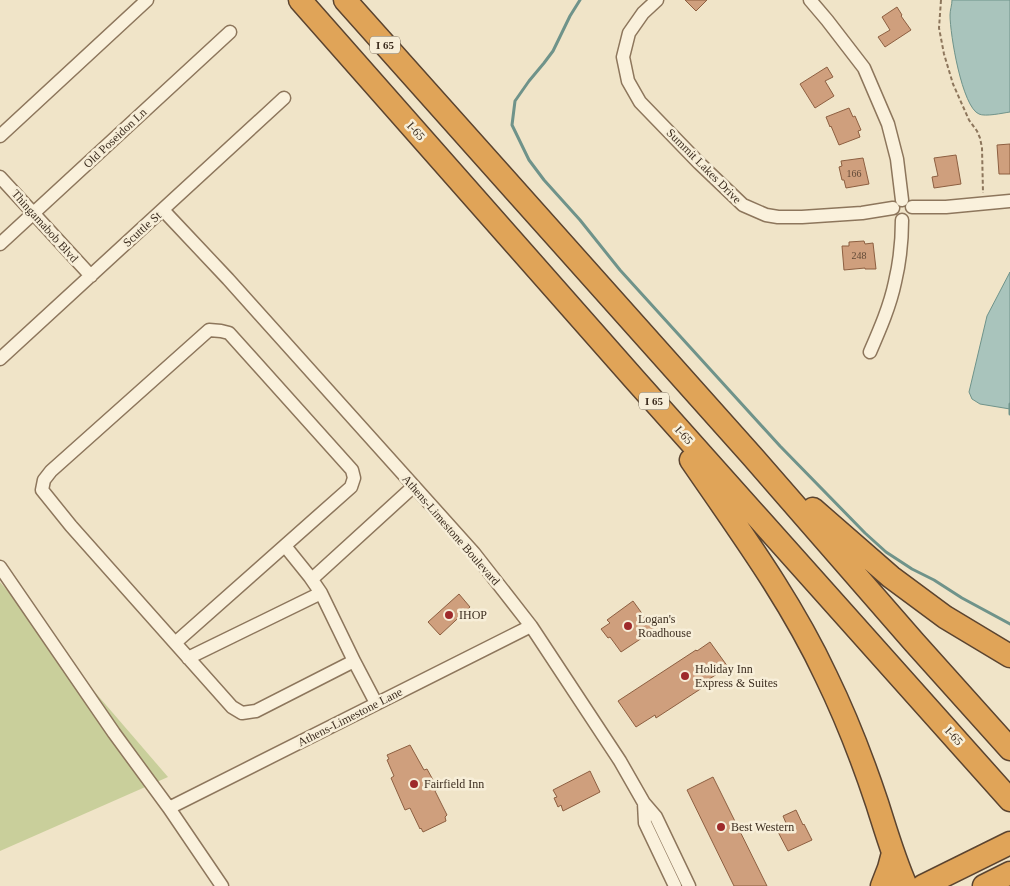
<svg xmlns="http://www.w3.org/2000/svg" width="1010" height="886" viewBox="0 0 1010 886" font-family="Georgia,serif">
	<rect width="100%" height="100%" fill="#f0e4c8"/>
	<path fill="#c9cf9b" d="M0 582 168 777 0 851Z"/>
	<path fill="#a9c4bc" stroke="#6f938a" d="M952 0H1010V112C1003 113 985 117 979 114 962 107 950 34 950 15 950 10 952 5 952 0Z
		M1010 272V409L980 404 972 399 969 392 987 316Z"/>
	<g fill="none" stroke-linecap="round" stroke-linejoin="round">
		<path stroke="#6f938a" stroke-width="3" d="M580 0 570 16 553 51 544 63 529 81 515 101 512 125 529 160 544 180 580 220 620 270 659 313 780 446 865 533 886 552 912 569 934 580 962 598 1010 624
			M1010 404V414"/>
	</g>
	<path fill="#cf9f7d" stroke="#8d5f41" d="M685 0H707L696 11Z
		M897 7 902 15 901 16 911 30 885 47 878 37 890 30 882 17Z
		M827 67 833 77 825 81 834 96 815 108 800 84Z
		M849 108 853 117 855 116 861 130 858 131 860 137 839 145 831 126 830 127 826 117Z
		M1010 144V174H999L997 145Z
		M956 155 961 184 934 188 932 177 938 176 934 158Z
		M863 158 869 184 846 188 844 180H842L839 167 842 166 841 161Z
		M864 241 865 244 873 243 876 269H865V268L844 270 842 246H849V242Z
		M459 594 470 607 440 635 428 622Z
		M633 601 654 630 621 652 610 637 608 638 601 629 610 623 607 620Z
		M710 642 728 667 700 685 702 688 656 718 655 715 636 727 618 701 696 650 697 651Z
		M410 745 424 770 427 769 438 789 435 791 447 815 445 817 446 821 423 832 421 828 420 829 410 808 405 810 391 778 394 776 387 760 389 759 387 755Z
		M590 771 600 792 563 811 561 805 558 807 554 798 557 797 553 790Z
		M713 777 720 791 767 886H734L687 790Z
		M796 810 803 825 804 824 812 840 788 851 776 828 786 823 783 816Z"/>
	<g fill="none" stroke-linecap="round" stroke-linejoin="round">
		<g stroke="#8d765c" stroke-width="15">
			<path id="street" d="M657 0 643 13 629 33 623 57 628 81 640 102 699 163 743 205 766 215 778 217H802L862 213 893 208
				M810 0 827 20 864 68 888 124 897 159 902 200
				M0 136 147 0
				M0 177 91 276
				M912 207H946L1010 201
				M163 210 228 279 474 553 531 626 620 761 644 803 656 817 689 886
				M0 244 230 32
				M870 352C880 329 890 306 895 282 900 261 902 241 902 220
				M0 359 284 98
				M285 546 310 577 321 593 354 661 376 703
				M0 567 114 733 169 808 222 886
				M312 579 414 486
				M175 643 351 487 354 478 352 470 229 333 221 331 209 330 51 471 44 480 42 490 71 526 232 707 242 713 256 711 354 661
				M188 658 321 593
				M644 803 645 823 675 886
				M169 808 531 626"/>
		</g>
		<g stroke="#5b4430" stroke-width="25">
			<path id="highway" d="M300 0 636 381 1010 800
				M345 0 752 456 914 642 1010 749
				M691 460C739 530 790 599 826 676 846 717 863 761 877 803 886 831 894 859 906 886
				M813 509 891 577 945 617 1010 656
				M882 886 889 868 893 853
				M923 886 1010 843
				M984 886 1010 873"/>
		</g>
		<path stroke="#8d765c" stroke-width="2" stroke-dasharray="4 2.5" stroke-linecap="butt" d="M941 0 939 28 944 54 953 84 969 120 977 131 980 138 982 148 983 193"/>
		<use href="#street" stroke="#faf1dc" stroke-width="12"/>
		<use href="#highway" stroke="#e0a458" stroke-width="22"/>
	</g>
	<g fill="#9e2a2b" stroke="#f7eed8" stroke-width="2">
		<circle cx="449" cy="615" r="5"/>
		<circle cx="628" cy="626" r="5"/>
		<circle cx="685" cy="676" r="5"/>
		<circle cx="414" cy="784" r="5"/>
		<circle cx="721" cy="827" r="5"/>
	</g>
	<g text-anchor="middle" stroke-width="5" stroke-linejoin="round" paint-order="stroke">
		<g font-size="10" fill="#624a37">
			<text x="854" y="177">166</text>
			<text x="859" y="259">248</text>
		</g>
		<g fill="#f7eed8" stroke="#756857" stroke-width="1">
			<rect x="370" y="36.5" width="30" height="17" rx="4"/>
			<rect x="639" y="392.5" width="30" height="17" rx="4"/>
		</g>
		<g font-size="11" font-weight="bold" fill="#3d2e20">
			<text x="385" y="49">I 65</text>
			<text x="654" y="405">I 65</text>
		</g>
		<g font-size="12" fill="#3d2e20" stroke="#f7eed8">
			<text transform="translate(416 131) rotate(48)" y="4">I-65</text>
			<text transform="translate(115 138) rotate(-43)" y="4">Old Poseidon Ln</text>
			<text transform="translate(704 166) rotate(45)" y="4">Summit Lakes Drive</text>
			<text transform="translate(45 226) rotate(48)" y="4">Thingamabob Blvd</text>
			<text transform="translate(142 229) rotate(-42)" y="4">Scuttle St</text>
			<text transform="translate(684 435) rotate(48)" y="4">I-65</text>
			<text transform="translate(451 530) rotate(49)" y="4">Athens-Limestone Boulevard</text>
			<text transform="translate(350 717) rotate(-27)" y="4">Athens-Limestone Lane</text>
			<text transform="translate(954 736) rotate(48)" y="4">I-65</text>
		</g>
		<g font-size="12" fill="#3d2e20" stroke="#f7eed8" text-anchor="start">
			<text x="459" y="619">IHOP</text>
			<text x="638" y="623">Logan's<tspan x="638" dy="14">Roadhouse</tspan></text>
			<text x="695" y="673">Holiday Inn<tspan x="695" dy="14">Express &amp; Suites</tspan></text>
			<text x="424" y="788">Fairfield Inn</text>
			<text x="731" y="831">Best Western</text>
		</g>
	</g>
</svg>
